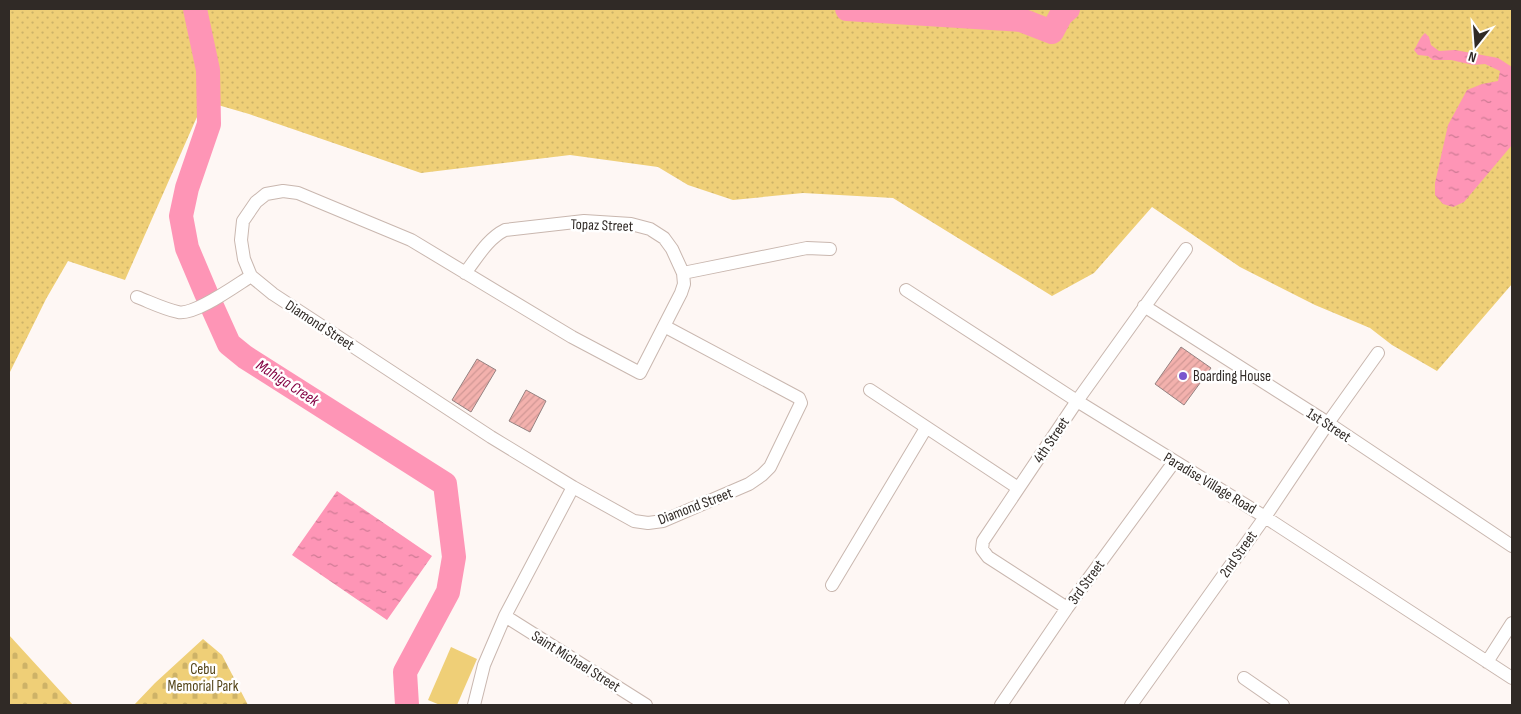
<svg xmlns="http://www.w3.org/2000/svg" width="1521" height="714" viewBox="0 0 1521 714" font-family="'Sofia Sans Condensed',sans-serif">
	<defs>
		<pattern id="grass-dots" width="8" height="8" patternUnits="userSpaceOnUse" patternTransform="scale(1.25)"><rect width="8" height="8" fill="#efcf77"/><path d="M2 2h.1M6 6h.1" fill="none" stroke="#cdb267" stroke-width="1.8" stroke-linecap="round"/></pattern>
		<pattern id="cemetery-stones" width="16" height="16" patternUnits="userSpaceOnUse" patternTransform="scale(1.25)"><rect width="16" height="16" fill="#efcf77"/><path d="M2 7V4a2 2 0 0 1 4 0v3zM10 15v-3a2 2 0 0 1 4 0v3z" fill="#cdb267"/></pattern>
		<pattern id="water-ripples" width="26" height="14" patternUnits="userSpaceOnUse" patternTransform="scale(1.25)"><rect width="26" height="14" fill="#fe95b6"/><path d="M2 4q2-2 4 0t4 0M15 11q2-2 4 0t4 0" fill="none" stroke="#ce7a94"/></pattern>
		<pattern id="building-hatch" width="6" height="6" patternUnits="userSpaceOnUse" patternTransform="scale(1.25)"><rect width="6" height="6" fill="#f3b1ad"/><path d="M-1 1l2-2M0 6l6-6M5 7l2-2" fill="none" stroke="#d19895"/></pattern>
	</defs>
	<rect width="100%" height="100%" fill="#fef7f4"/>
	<path fill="url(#grass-dots)" d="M9 9H1512V284L1437 371 1392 345 1370 328 1315 305 1240 267 1152 207 1094 273 1052 296 893 198 803 193 733 200 688 185 658 167 570 155 421 173 249 114 204 101 125 280 68 261 46 299 9 374Z"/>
	<path fill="url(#cemetery-stones)" d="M9 635 73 705H9Z
		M203 639 222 655 248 705H134L155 683Z"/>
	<path fill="#efcf77" d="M451 647 477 659 457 705H440L428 700Z"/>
	<path fill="url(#water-ripples)" d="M1425 33 1429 37 1431 45 1439 51 1455 50 1498 58 1512 67V145L1464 202 1453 207 1443 204 1435 195V183L1448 125 1467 90 1482 84 1498 81 1500 71 1485 64 1473 65 1451 60H1433L1428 56 1418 55 1414 50C1418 44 1420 37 1425 33Z
		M337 491 432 556 387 620 292 555Z"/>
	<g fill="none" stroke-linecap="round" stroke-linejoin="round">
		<path stroke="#fe95b6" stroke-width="24" d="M195 9 208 70 209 124 187 188 181 216 187 248 206 293 229 344 245 357 445 484 454 557 448 592 405 672 407 705
			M847 9 1021 20 1052 32 1061 15 1068 9"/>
	</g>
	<path fill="url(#building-hatch)" stroke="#958281" d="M1181 347 1211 368 1184 405 1155 384Z
		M477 359 496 370 471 412 452 400Z
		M526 390 546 401 530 432 509 421Z"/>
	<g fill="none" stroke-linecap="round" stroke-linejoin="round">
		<g stroke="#c9b7af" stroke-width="14">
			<path id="street" d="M465 273C477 258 487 239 505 230L584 221 631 224 650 229 664 238 672 249 683 273 684 284 681 293 640 373 572 337 411 240 298 193 283 191 266 194 256 202 243 221 241 240 244 259 251 276 273 294 491 437 573 487 634 521 648 523 663 521 749 484 762 475 770 467 801 403 799 398 664 326
				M683 273 807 248 830 249
				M906 290 1077 401 1265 517 1512 678
				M137 297C150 302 164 309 178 312 194 316 235 286 251 276
				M1144 306 1328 423 1512 546
				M870 390 1018 488
				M832 585 926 428
				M1067 608 988 557 982 549 983 541 1077 401 1186 249
				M505 616 646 705
				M1487 662 1512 623
				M1244 678 1283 705
				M474 705 484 665 505 616 573 487
				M1001 705 1067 608 1174 462
				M1131 705 1265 517 1328 423 1378 353"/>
		</g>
		<use href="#street" stroke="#fff" stroke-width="12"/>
	</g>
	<circle fill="#7955ce" stroke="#fff" stroke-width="2" cx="1183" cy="376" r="5"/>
	<g text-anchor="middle" stroke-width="5" stroke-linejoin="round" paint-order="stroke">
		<g font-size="15" fill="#302a26" stroke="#fff">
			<text transform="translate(602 225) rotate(2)" y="5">Topaz Street</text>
			<text transform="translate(320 325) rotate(33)" y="5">Diamond Street</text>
			<text transform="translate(1329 425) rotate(33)" y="5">1st Street</text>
			<text transform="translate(1051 440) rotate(-56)" y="5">4th Street</text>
			<text transform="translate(1210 483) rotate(31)" y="5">Paradise Village Road</text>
			<text transform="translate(695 506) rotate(-21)" y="5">Diamond Street</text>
			<text transform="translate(1238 554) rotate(-55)" y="5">2nd Street</text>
			<text transform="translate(1086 582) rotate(-54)" y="5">3rd Street</text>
			<text transform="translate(576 661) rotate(32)" y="5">Saint Michael Street</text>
		</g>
		<g font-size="15" fill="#302a26" stroke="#fff" text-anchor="start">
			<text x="1193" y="381">Boarding House</text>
		</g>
		<g font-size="15" fill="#544519" stroke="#fff">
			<text x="203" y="674">Cebu<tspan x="203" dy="17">Memorial Park</tspan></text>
		</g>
		<g font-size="16" font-style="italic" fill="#840243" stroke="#fff">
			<text transform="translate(288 382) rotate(33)" y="6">Mahiga Creek</text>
		</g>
	</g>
	<rect width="1521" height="714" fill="none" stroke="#302a26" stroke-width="20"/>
	<g transform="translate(1476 45) rotate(197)" stroke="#ffffff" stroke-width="4" paint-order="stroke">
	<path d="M0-4L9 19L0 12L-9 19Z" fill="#302a26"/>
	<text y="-8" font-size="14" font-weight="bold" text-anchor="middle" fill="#302a26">N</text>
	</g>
</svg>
